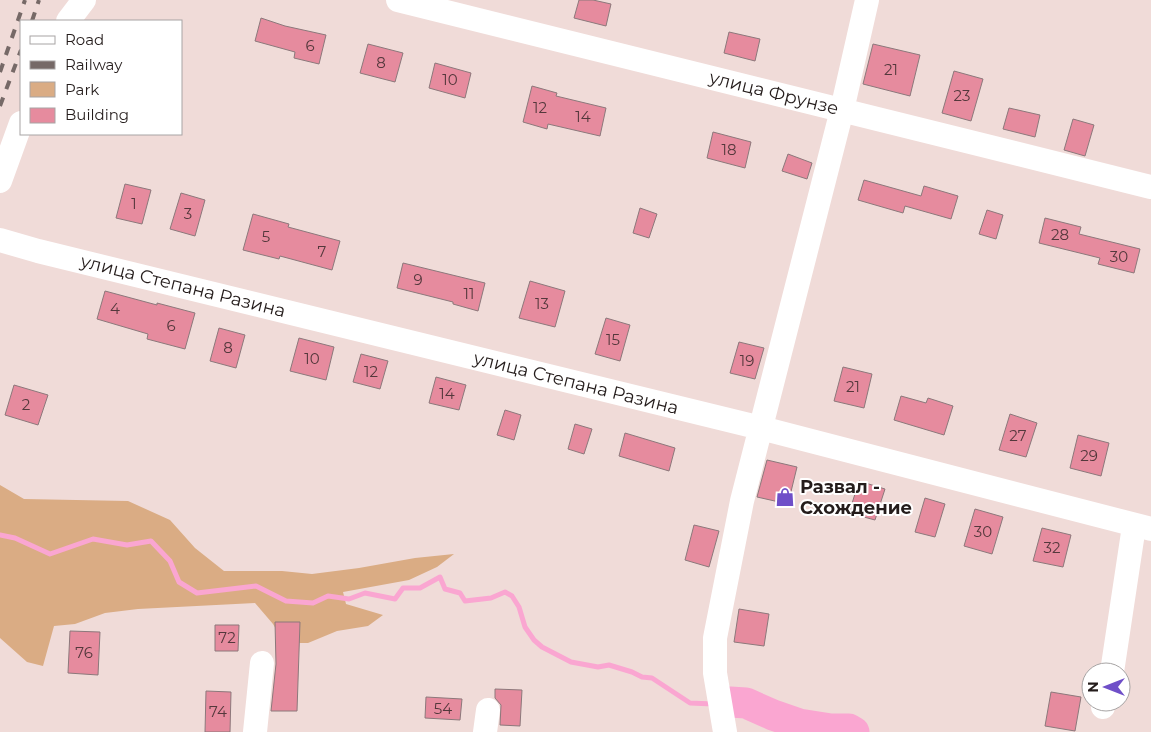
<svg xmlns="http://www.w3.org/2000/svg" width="1151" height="732" viewBox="0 0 1151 732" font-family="Montserrat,sans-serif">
	<rect width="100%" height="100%" fill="#f0dbd8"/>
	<path fill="#daac84" d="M0 485 24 499 128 501 170 520 195 548 224 571H282L312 574 359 568 415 558 454 554 437 567 409 580 343 592 346 604 383 615 368 626 337 631 308 643H284L273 624 255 603 138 609 105 613 75 624 54 626 43 666 27 662 0 638Z"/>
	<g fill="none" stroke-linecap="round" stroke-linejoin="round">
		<path stroke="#faa6d1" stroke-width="5" d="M0 535 15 538 50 554 93 539 127 545 151 541 170 561 179 582 197 593 256 586 286 601 313 603 328 596 349 599 365 593 395 599 403 588H420L440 577 445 589 460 593 465 601 491 598 505 592 512 596 519 607 525 627 534 640 542 647 571 662 598 667 609 665 632 672 642 677 652 678 690 703 713 704"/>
		<path stroke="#faa6d1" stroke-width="31" d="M730 702 746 703 773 715 799 724 831 729H849L854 732"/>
	</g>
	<path fill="#e68b9e" stroke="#8c787b" d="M579 0H593L611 4 606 26 574 18Z
		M261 18 285 26 326 35 319 64 294 58 295 52 255 41Z
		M729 32 760 39 755 61 724 53Z
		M368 44 403 53 395 82 360 73Z
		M873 44 920 55 910 96 863 84Z
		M435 63 471 73 465 98 429 88Z
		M954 71 983 79 971 121 942 113Z
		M532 86 557 93 556 96 606 108 600 136 548 124 547 129 523 122Z
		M1009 108 1040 115 1035 137 1003 129Z
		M1073 119 1094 125 1085 156 1064 150Z
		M713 132 751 142 745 168 707 158Z
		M788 154 812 163 807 179 782 171Z
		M864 180 921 196 924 186 958 196 951 219 905 206 903 213 858 200Z
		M125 184 151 190 142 224 116 218Z
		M181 193 205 200 195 236 170 229Z
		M640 208 657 214 649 238 633 233Z
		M987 210 1003 215 996 239 979 234Z
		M253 214 289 224 288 227 340 241 332 270 280 256 279 259 243 250Z
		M1045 218 1081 227 1079 234 1140 249 1134 273 1098 264 1100 258 1039 243Z
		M403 263 485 283 478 311 453 304V302L397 288Z
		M530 281 565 291 555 327 519 318Z
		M105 291 157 305V303L195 313 185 349 147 339 148 334 97 319Z
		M606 318 630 325 620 361 595 354Z
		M219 328 245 335 236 368 210 361Z
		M299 338 334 347 326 380 290 371Z
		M739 342 764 348 755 379 730 373Z
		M361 354 388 361 380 389 353 382Z
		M843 367 872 374 864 408 834 401Z
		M436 377 466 385 459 410 429 403Z
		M14 385 48 395 38 425 5 415Z
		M901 396 926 403 928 398 953 406 944 435 894 420Z
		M505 410 521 415 514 440 497 435Z
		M1010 414 1037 423 1026 457 999 450Z
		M575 424 592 429 584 454 568 449Z
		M625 433 675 448 669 471 619 456Z
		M1078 435 1109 443 1101 476 1070 468Z
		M767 460 797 467 788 504 757 497Z
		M859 481 885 489 875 520 849 513Z
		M925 498 945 504 935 537 915 532Z
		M975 509 1003 517 992 554 964 546Z
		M694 525 719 531 709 567 685 560Z
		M1042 528 1071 535 1063 567 1033 561Z
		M739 609 769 614 764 646 734 642Z
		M275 622H300L297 711H271L276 664Z
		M215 625H239L238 651H215Z
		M70 631 100 632 98 675 68 673Z
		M495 689 522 690 520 726 500 725 501 705 495 698Z
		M206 691 231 692 230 732H205Z
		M1051 692 1081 697 1075 731 1045 726Z
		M426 697 462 699 460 720 425 718Z"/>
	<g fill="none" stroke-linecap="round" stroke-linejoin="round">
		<path stroke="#fff" stroke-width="24" d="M398 0 1151 187
			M68 21 84 0
			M0 181 21 123
			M0 240 38 251 761 428 1151 529
			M1112 672 1134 526
			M1103 707 1104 702
			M255 732 262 663
			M485 732 488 710
			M725 732 715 673V638L742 501 842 110 867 0"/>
		<path stroke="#766967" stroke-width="4" stroke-dasharray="9 9" stroke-linecap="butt" d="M32 21 39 0
			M0 72 25 0
			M0 106 21 50"/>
	</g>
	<defs>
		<g id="shop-bare" transform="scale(1.5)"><path d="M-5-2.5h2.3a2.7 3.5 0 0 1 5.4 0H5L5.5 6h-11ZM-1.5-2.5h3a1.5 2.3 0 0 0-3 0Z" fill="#6f4fc8" stroke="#fff" stroke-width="2.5" paint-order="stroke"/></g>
	</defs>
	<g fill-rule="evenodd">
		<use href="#shop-bare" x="785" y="497"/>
	</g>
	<g text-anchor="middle" stroke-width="4" stroke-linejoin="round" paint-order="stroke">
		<g font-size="15" fill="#54383c">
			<text x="310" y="51">6</text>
			<text x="381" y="68">8</text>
			<text x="891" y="75">21</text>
			<text x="450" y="85">10</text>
			<text x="962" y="101">23</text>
			<text x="540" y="113">12</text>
			<text x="583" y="122">14</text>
			<text x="729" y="155">18</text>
			<text x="134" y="209">1</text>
			<text x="188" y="219">3</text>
			<text x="1060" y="240">28</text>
			<text x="266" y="242">5</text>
			<text x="322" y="257">7</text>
			<text x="1119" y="262">30</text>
			<text x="418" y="285">9</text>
			<text x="469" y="299">11</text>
			<text x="542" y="309">13</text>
			<text x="115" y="314">4</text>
			<text x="171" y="331">6</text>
			<text x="613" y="345">15</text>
			<text x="228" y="353">8</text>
			<text x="312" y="364">10</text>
			<text x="747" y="366">19</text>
			<text x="371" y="377">12</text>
			<text x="853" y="392">21</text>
			<text x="447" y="399">14</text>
			<text x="26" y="410">2</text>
			<text x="1018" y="441">27</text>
			<text x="1089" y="461">29</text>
			<text x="983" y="537">30</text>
			<text x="1052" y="553">32</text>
			<text x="227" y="643">72</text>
			<text x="84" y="658">76</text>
			<text x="443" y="714">54</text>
			<text x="218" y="717">74</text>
		</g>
		<g font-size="18" fill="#241c1b" stroke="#fff">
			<text transform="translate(774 93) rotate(14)" y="6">улица Фрунзе</text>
			<text transform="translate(183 286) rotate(14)" y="6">улица Степана Разина</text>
			<text transform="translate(576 383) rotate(14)" y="6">улица Степана Разина</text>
		</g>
		<g font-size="18" font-weight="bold" fill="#241c1b" stroke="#fff" text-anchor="start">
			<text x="800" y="493">Развал -<tspan x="800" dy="21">Схождение</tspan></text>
		</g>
	</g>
	<rect x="20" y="20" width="162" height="115" fill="#ffffff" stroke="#a7a4a4"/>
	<rect x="30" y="36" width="25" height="8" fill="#ffffff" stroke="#a7a4a4"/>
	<text x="65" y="45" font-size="15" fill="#241c1b">Road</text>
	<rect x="30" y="61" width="25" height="8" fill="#766967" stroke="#a7a4a4"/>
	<text x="65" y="70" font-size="15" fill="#241c1b">Railway</text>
	<rect x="30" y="82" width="25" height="15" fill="#daac84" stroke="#a7a4a4"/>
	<text x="65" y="95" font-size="15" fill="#241c1b">Park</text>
	<rect x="30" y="108" width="25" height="15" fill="#e68b9e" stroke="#a7a4a4"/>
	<text x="65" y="120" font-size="15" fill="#241c1b">Building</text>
	<g transform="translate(1106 687) rotate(270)"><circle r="24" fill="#ffffff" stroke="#a7a4a4"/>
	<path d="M0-4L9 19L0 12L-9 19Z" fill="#6f4fc8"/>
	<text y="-8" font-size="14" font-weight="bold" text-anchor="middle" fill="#241c1b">N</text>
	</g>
</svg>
